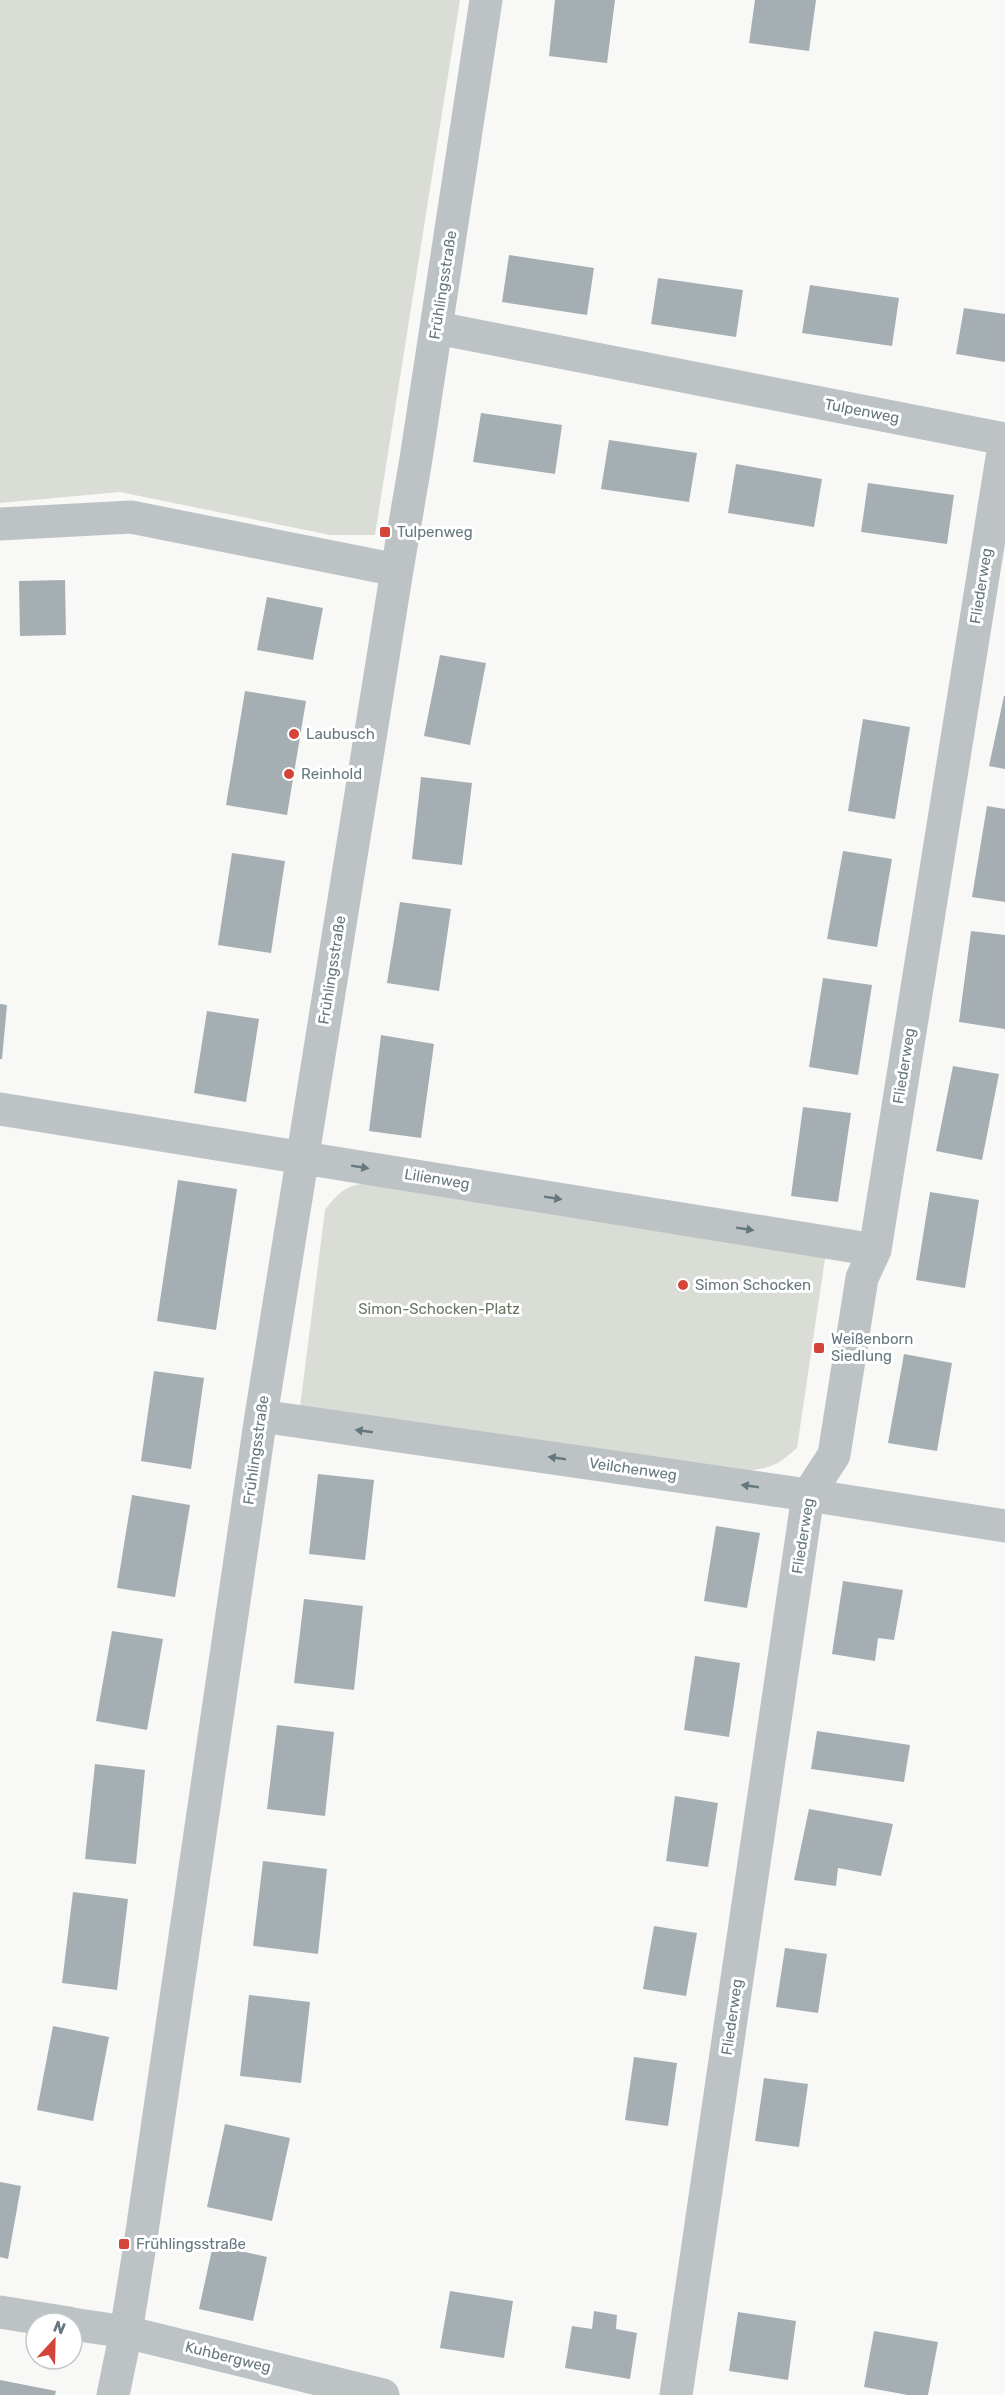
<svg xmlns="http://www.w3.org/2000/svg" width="1005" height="2395" viewBox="0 0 1005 2395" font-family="Rubik,sans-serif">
	<rect width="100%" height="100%" fill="#f8f8f6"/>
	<path fill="#d9ddd6" d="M0 0H460L375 535H330L120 492 0 503Z
		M386 1183 826 1252 797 1448C780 1463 773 1468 750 1470L300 1407 325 1210C346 1182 354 1184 386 1183Z"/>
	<path fill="#a5afb3" d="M555 0H615L607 63 549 56Z
		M755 0H816L809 51 749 43Z
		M509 255 594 268 587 315 502 302Z
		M658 278 743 290 736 337 651 324Z
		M810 285 899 298 892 346 802 333Z
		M964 308 1005 314V362L956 354Z
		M481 413 562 425 555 474 473 462Z
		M609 440 697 453 689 502 601 489Z
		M736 464 822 479 814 527 728 513Z
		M868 483 954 495 947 544 861 532Z
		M65 580 66 635 20 636 19 581Z
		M267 597 323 608 313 660 257 650Z
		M440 655 486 663 470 745 424 736Z
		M245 691 306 701 287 815 226 805Z
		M1004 696H1005V769L989 766Z
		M863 719 910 727 895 819 848 811Z
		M421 777 472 783 462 865 412 859Z
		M987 806 1005 809V902L972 897Z
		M843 851 892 859 877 947 827 939Z
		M232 853 285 861 271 953 218 945Z
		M400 902 451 909 439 991 387 983Z
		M971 931 1005 935V1029L959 1022Z
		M823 978 872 985 858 1075 809 1067Z
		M0 1004 7 1005 2 1059H0Z
		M207 1011 259 1019 246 1102 194 1093Z
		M381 1035 434 1044 421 1138 369 1131Z
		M953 1066 999 1074 982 1160 936 1151Z
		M803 1107 851 1113 838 1202 791 1196Z
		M178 1180 237 1189 216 1330 157 1321Z
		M930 1192 979 1200 965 1288 916 1280Z
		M904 1354 952 1363 937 1451 888 1443Z
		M154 1371 204 1378 191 1469 141 1461Z
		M318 1474 374 1480 365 1560 309 1554Z
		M132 1495 190 1505 175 1597 117 1588Z
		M716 1526 760 1533 747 1608 704 1601Z
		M843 1581 903 1590 894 1640 878 1638 875 1661 832 1654Z
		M304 1599 363 1606 354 1690 294 1683Z
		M112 1631 163 1639 147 1730 96 1721Z
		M695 1656 740 1663 729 1737 684 1730Z
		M277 1725 334 1732 325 1816 267 1809Z
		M817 1731 910 1745 904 1782 811 1769Z
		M95 1764 145 1770 136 1864 85 1859Z
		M675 1796 718 1803 708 1867 666 1861Z
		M809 1809 893 1824 881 1876 838 1868 836 1886 794 1880Z
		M263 1861 327 1869 318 1954 253 1946Z
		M73 1892 128 1899 117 1990 62 1983Z
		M654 1926 697 1933 686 1996 643 1989Z
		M785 1948 827 1954 818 2013 776 2007Z
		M249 1995 310 2002 301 2083 240 2076Z
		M53 2026 109 2037 93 2121 37 2110Z
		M634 2057 677 2063 668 2126 625 2120Z
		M764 2078 808 2084 799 2147 755 2141Z
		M225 2124 290 2138 272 2221 207 2207Z
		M0 2182 21 2186 8 2259 0 2257Z
		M213 2245 267 2257 253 2321 199 2309Z
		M450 2291 513 2301 504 2358 440 2348Z
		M594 2311 617 2315 616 2329 637 2333 630 2379 565 2368 572 2326 592 2329Z
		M738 2312 796 2321 788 2380 729 2371Z
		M874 2331 938 2342 928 2395H908L864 2387Z
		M0 2380 56 2391 55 2395H0Z"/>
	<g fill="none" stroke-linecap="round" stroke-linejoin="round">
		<path stroke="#bdc3c5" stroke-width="33" d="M437 328 1005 439
			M0 524 131 517 397 570
			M0 1109 875 1250
			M261 1416 808 1495 1005 1526
			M0 2312 69 2323
			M72 2324 126 2332 383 2395
			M113 2395 126 2332 140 2245 261 1416 397 570 416 459 486 0
			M676 2395 808 1495 834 1455 862 1278 875 1250 1005 439"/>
	</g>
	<defs><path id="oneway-solid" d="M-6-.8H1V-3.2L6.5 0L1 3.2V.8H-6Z" transform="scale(1.5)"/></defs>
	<g fill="#66787f">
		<use href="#oneway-solid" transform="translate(360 1167) rotate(9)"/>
		<use href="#oneway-solid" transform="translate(553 1198) rotate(9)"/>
		<use href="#oneway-solid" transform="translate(745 1229) rotate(9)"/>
		<use href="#oneway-solid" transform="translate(364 1431) rotate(-172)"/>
		<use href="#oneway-solid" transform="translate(557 1458) rotate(-172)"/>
		<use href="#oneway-solid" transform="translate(750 1486) rotate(-172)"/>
	</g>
	<g fill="#d54439" stroke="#fff" stroke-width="2">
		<rect x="379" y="526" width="12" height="12" rx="3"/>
		<circle cx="294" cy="734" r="6"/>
		<circle cx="289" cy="774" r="6"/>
		<circle cx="683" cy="1285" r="6"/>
		<rect x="813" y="1342" width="12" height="12" rx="3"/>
		<rect x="118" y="2238" width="12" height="12" rx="3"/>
	</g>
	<g text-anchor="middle" stroke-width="6" stroke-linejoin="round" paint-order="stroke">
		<g font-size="15" fill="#66787f" stroke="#fff">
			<text transform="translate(443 285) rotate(-81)" y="5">Frühlingsstraße</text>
			<text transform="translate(862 411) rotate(11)" y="5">Tulpenweg</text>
			<text transform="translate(981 586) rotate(-81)" y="5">Fliederweg</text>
			<text transform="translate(332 970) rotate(-81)" y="5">Frühlingsstraße</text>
			<text transform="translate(904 1066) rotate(-81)" y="5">Fliederweg</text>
			<text transform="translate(437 1179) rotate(9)" y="5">Lilienweg</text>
			<text transform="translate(256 1450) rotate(-82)" y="5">Frühlingsstraße</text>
			<text transform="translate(633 1469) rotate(8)" y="5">Veilchenweg</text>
			<text transform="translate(803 1536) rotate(-81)" y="5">Fliederweg</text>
			<text transform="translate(732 2017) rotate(-82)" y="5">Fliederweg</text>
			<text transform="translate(228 2357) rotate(14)" y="5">Kuhbergweg</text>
		</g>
		<g font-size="15" fill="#66787f" stroke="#fff" text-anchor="start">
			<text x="397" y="537">Tulpenweg</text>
			<text x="306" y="739">Laubusch</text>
			<text x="301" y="779">Reinhold</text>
			<text x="695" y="1290">Simon Schocken</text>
			<text x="831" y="1344">Weißenborn<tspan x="831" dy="17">Siedlung</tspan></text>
			<text x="136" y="2249">Frühlingsstraße</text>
		</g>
		<g font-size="15" fill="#6b7764" stroke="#fff">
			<text x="439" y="1314">Simon-Schocken-Platz</text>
		</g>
	</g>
	<g transform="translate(54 2341) rotate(22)"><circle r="28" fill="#ffffff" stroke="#c2c9cc" stroke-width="1.5"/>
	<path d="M0-4.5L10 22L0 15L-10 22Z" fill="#d54439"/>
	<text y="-9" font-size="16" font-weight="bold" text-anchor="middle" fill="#66787f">N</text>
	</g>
</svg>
